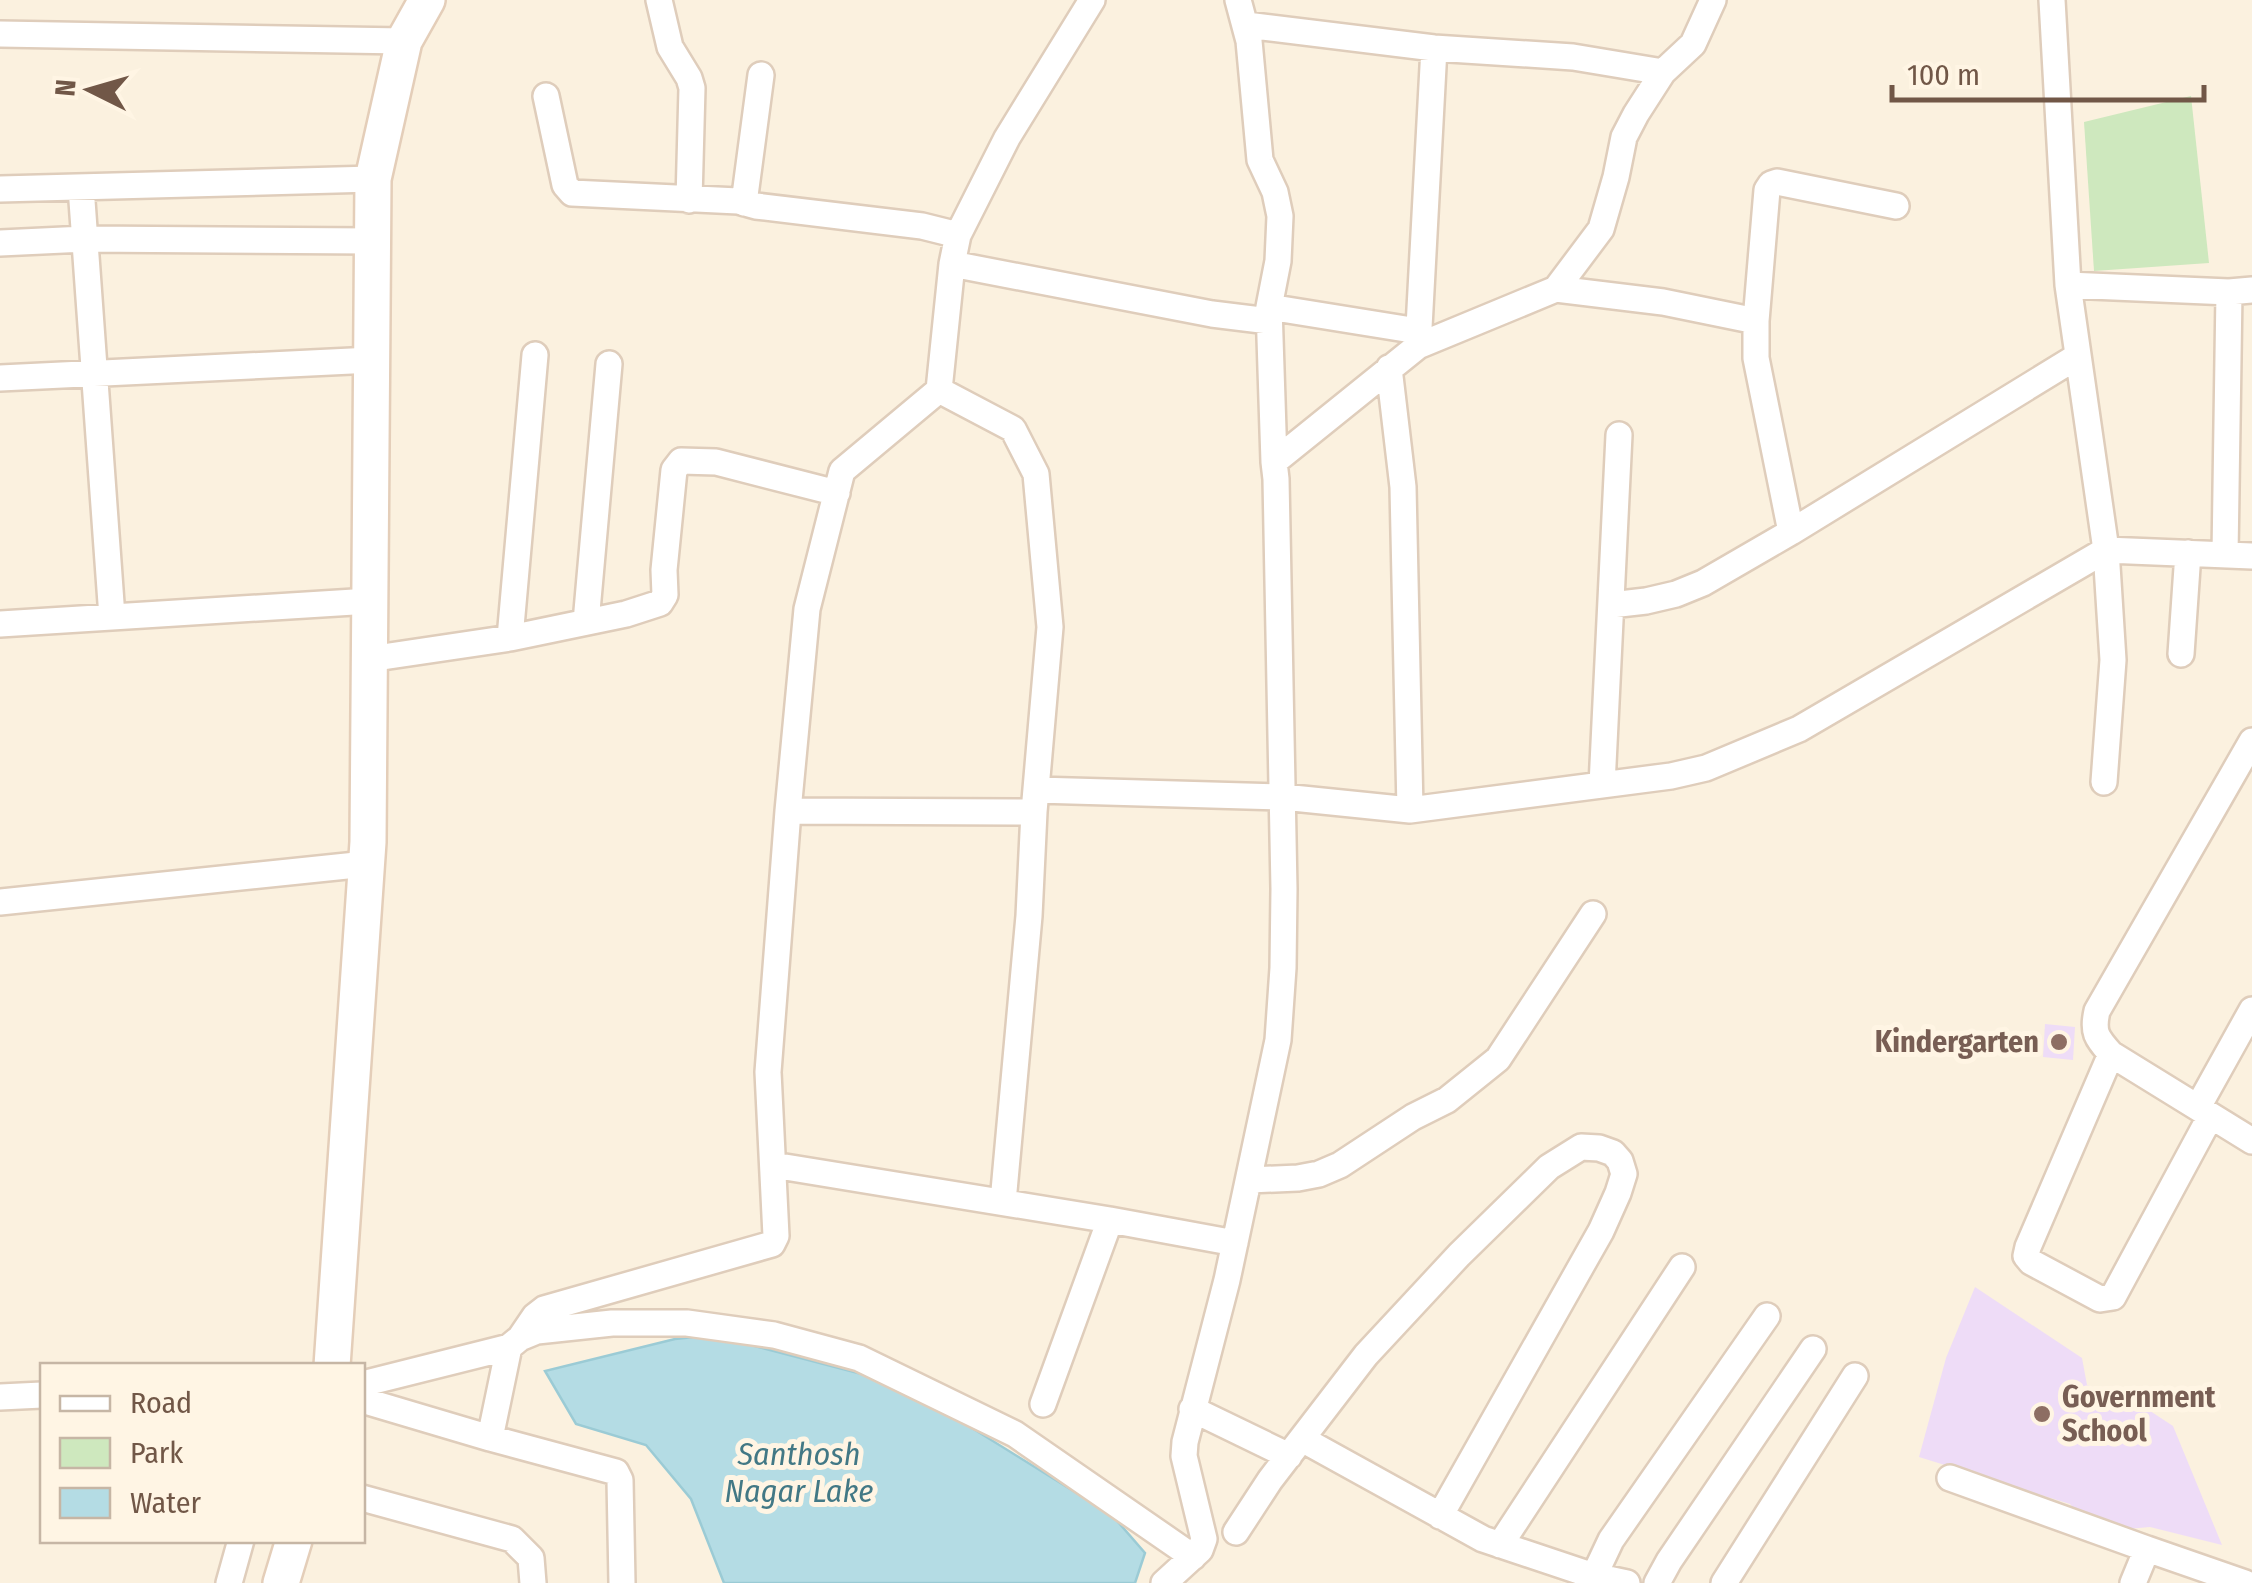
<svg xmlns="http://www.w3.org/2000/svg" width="2252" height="1583" viewBox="0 0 2252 1583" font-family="'Fira Sans Condensed',sans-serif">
	<rect width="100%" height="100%" fill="#fbf1df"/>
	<path fill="#eedcf7" d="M2045 1024 2075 1027 2073 1060 2043 1057Z
		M1975 1287 2082 1358 2087 1385 2135 1401 2173 1426 2222 1545 2150 1527 2092 1532 2070 1504 1919 1457 1946 1358Z"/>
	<path fill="#cee8be" d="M2191 96 2209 263 2094 271 2084 122Z"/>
	<path fill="#b4dce4" stroke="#9bcbd5" stroke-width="2.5" d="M713 1335 881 1379 922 1397 1112 1515 1145 1553 1135 1583H724L691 1499 646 1445 576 1424 545 1371 675 1339Z"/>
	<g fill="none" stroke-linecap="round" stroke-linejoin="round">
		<g stroke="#dfcdbb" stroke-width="30">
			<path id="street" d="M659 0 670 47 689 78 692 88 689 200
				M1238 0 1249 41 1260 160 1275 192 1280 216 1278 261 1269 307 1274 462
				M2052 0 2068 285 2106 550 2113 660 2104 782
				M1246 25 1434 48 1573 57 1663 72
				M0 34 404 41
				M546 96 565 185 572 193 738 201 756 206 922 226 958 235
				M81 187 112 617
				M0 189 373 179
				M744 203 761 75
				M0 243 85 239 373 241
				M952 264 1212 314 1269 321
				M2068 285 2229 292 2252 290
				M1556 289 1663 302 1756 321
				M1269 307 1418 331
				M1418 346 1434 48
				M1389 368 1403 487 1410 810
				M0 378 372 360
				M939 390 1013 429 1036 474 1050 627 1034 812 1029 916 1003 1202
				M1791 532 1756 358V321L1767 190 1771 184 1777 182 1896 206
				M2225 555 2229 292
				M1611 605 1646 601 1676 594 1703 583 1791 532 2078 356
				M586 622 609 364
				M0 624 370 601
				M510 638 535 355
				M2181 654 2188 553
				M369 659 510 638 626 614 660 603 665 595 664 570 674 470 681 461 716 462 837 493
				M2252 741 2097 1011C2092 1033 2097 1038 2111 1054L2252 1141
				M1602 785 1619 435
				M1037 790 1283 797 1410 810 1671 776 1706 768 1799 729 2106 550 2252 556
				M788 811 1034 812
				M0 902 366 864
				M2111 1054 2028 1247 2026 1256 2031 1262 2100 1299 2113 1297 2210 1117
				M2198 1107 2252 1010
				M773 1165 1110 1220 1043 1404
				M1249 1180 1298 1178 1319 1174 1340 1165 1413 1117 1447 1100 1498 1059 1593 914
				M1110 1220 1235 1243
				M520 1338 535 1316 544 1309 772 1244 776 1236 768 1072 788 811 807 609 842 471 939 390 952 264 958 235 1007 138 1092 0
				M362 1384 509 1347 520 1338 537 1331 612 1323H687L774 1335 859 1358 1015 1434 1193 1557
				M0 1397 42 1395
				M362 1400 490 1438 616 1472 620 1480 622 1583
				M1192 1409 1289 1456
				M490 1438 509 1347
				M1302 1439 1483 1539 1594 1576 1627 1583
				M1950 1478 2147 1549
				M362 1498 512 1539 531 1558 533 1583
				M1236 1532 1270 1480 1366 1355 1459 1255 1549 1167 1581 1147 1599 1148 1613 1153 1620 1161 1624 1174 1618 1193 1601 1231 1440 1516
				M1500 1545 1682 1267
				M1594 1576 1611 1540 1767 1316
				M229 1583 241 1540
				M1164 1583 1200 1550 1204 1539 1184 1456 1185 1442 1227 1280 1278 1040 1283 968 1284 889 1276 479 1274 462 1418 346 1556 289 1601 229 1616 177 1624 137 1636 114 1663 72 1693 44 1713 0
				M1657 1583 1669 1561 1813 1349
				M1724 1583 1855 1376
				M2133 1583 2147 1549 2245 1583"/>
		</g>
		<g stroke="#e4ceb9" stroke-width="40">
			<path id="secondary" d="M332 1366 368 842 373 179 404 41 427 0
				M281 1583 294 1540"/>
		</g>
		<use href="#street" stroke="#fff" stroke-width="25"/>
		<use href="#secondary" stroke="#fff" stroke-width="35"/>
	</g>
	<g fill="#8d6e63" stroke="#fff5e4" stroke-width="4">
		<circle cx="2059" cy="1042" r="10"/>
		<circle cx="2042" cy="1414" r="10"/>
	</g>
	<g text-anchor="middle" stroke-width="10" stroke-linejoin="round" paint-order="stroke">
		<g font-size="30" font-weight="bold" fill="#785e54" stroke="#fff5e4" text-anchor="end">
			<text x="2039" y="1052">Kindergarten</text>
			<text x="2062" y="1407" text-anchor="start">Government<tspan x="2062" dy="34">School</tspan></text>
		</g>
		<g font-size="32" font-style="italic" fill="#427885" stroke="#fff5e4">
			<text x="799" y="1465">Santhosh<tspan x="799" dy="37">Nagar Lake</tspan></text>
		</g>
	</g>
	<rect x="40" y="1363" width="325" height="180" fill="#fff5e4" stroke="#c6b6a5" stroke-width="2.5"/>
	<rect x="60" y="1396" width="50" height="15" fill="#ffffff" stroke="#c6b6a5" stroke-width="2.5"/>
	<text x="130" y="1413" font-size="30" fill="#715747">Road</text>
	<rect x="60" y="1438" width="50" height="30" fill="#cee8be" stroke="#c6b6a5" stroke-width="2.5"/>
	<text x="130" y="1463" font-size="30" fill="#715747">Park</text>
	<rect x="60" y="1488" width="50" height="30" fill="#b4dce4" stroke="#c6b6a5" stroke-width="2.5"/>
	<text x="130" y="1513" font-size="30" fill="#715747">Water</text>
	<g transform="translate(90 90) rotate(275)" stroke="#fff5e4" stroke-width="8" paint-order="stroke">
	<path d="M0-8L18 38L0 25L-18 38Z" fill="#715747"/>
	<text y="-15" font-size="28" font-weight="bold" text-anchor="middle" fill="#715747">N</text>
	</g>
	<path d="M1892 85v15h312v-15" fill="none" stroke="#715747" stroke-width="5"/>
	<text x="1907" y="85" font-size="30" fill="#715747" stroke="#fff5e4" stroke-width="8" paint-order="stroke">100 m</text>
</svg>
